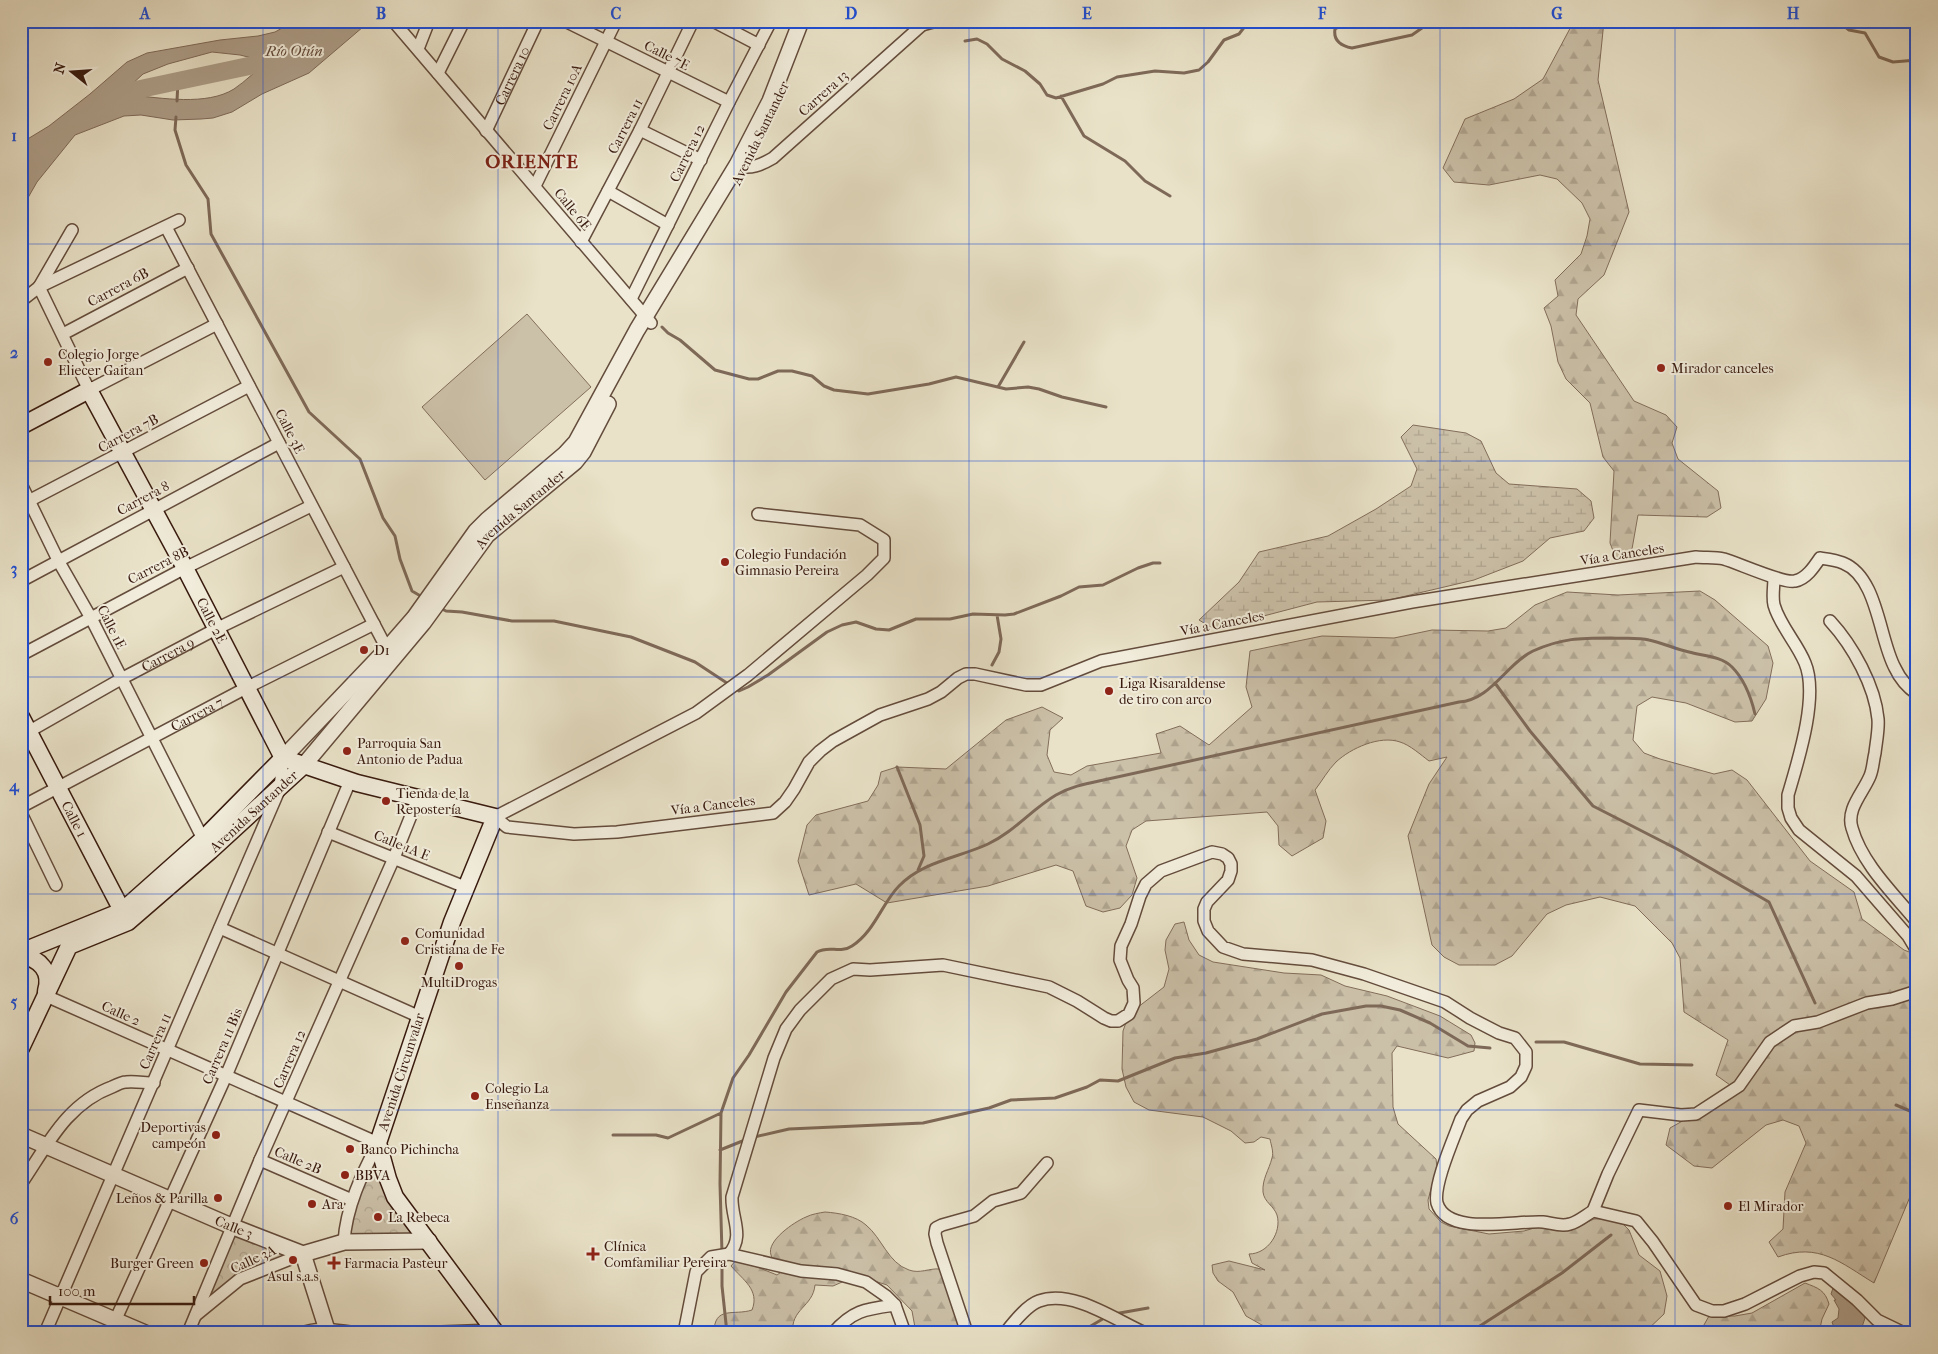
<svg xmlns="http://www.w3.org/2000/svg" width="1938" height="1354" viewBox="0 0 1938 1354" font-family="'IM FELL French Canon',serif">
	<defs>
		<pattern id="forest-firs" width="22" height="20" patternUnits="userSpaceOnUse" patternTransform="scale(1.25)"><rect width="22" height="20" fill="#cbc0a8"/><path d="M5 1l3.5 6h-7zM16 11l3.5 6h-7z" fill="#afa48f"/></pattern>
		<pattern id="wetland-marsh" width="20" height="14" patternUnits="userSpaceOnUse" patternTransform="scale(1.25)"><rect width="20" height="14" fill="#cbc0a8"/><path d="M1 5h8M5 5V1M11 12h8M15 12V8" fill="none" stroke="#afa48f"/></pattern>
		<pattern id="park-crowns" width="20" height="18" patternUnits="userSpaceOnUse" patternTransform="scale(1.25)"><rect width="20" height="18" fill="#cbc0a8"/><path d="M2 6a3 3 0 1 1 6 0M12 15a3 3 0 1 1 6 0" fill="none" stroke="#afa48f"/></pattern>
	</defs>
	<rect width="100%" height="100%" fill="#e9e2c8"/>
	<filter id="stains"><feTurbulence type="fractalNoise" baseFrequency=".004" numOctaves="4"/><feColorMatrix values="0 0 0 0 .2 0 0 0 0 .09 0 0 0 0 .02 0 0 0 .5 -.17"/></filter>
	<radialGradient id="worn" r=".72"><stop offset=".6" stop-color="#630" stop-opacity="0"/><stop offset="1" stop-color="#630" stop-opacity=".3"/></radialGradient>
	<path fill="url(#forest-firs)" stroke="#826d5b" d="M1574 21H1604L1598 80 1629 212 1604 275 1578 299 1576 315 1634 401 1666 415 1677 427 1672 443 1678 459 1718 491 1721 508 1707 517 1638 515 1632 549 1617 561 1610 543 1614 471 1603 457 1590 403 1566 379 1558 362 1551 326 1544 308 1558 296 1555 280 1581 254 1587 236 1590 219 1582 203 1557 179 1540 175 1489 185 1454 182 1443 168 1465 119 1514 99 1543 79Z
		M1700 591 1715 600 1768 646 1773 663 1766 699 1752 721 1735 722 1686 703 1652 697 1637 706 1633 740 1644 753 1660 759 1714 774 1732 770 1747 780 1810 861 1854 892 1862 919 1904 950 1917 955V1180L1874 1283C1841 1263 1819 1242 1778 1257L1769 1242 1783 1229 1785 1192 1806 1143 1799 1126 1783 1120 1766 1125 1712 1168 1694 1166 1666 1145 1670 1128 1718 1101 1730 1085 1716 1075 1728 1040 1684 1012 1680 958 1672 943 1635 906 1600 897 1566 905 1547 914 1512 956 1495 965H1459L1444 957 1432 945 1408 836 1429 784 1447 757 1429 761C1421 755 1410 745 1400 742 1380 735 1351 748 1336 762 1328 770 1322 781 1315 790L1326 821 1323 838 1292 856 1279 845 1278 826 1267 812 1146 821 1132 830 1126 846 1137 878 1132 895 1120 908 1103 912 1086 906 1073 871 1056 865 988 886 887 903 856 884 809 895 798 861 807 825 816 815 868 801 878 785 881 772 897 767 946 769 1006 720 1042 707 1063 718 1050 730 1047 755 1054 772 1071 775 1087 766 1161 753 1156 734 1180 726 1209 745 1252 707 1246 687 1250 651 1322 636 1394 638 1432 630 1488 631 1506 628 1535 605 1567 592 1618 595Z
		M1184 922 1189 940 1199 955 1213 962 1284 973 1321 975 1345 986 1387 996 1440 1016 1471 1035 1475 1043 1474 1051 1448 1058 1397 1046 1392 1053 1393 1107 1398 1124 1436 1159 1437 1167 1428 1200 1429 1209 1441 1222 1449 1226 1489 1234 1524 1231 1541 1226 1568 1230 1594 1219 1617 1218 1629 1230 1639 1255 1660 1271 1667 1296 1664 1314 1644 1333H1276L1246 1316 1233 1292 1218 1281 1213 1273 1212 1265 1229 1261 1265 1270 1252 1263 1249 1254C1268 1254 1282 1232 1277 1215 1274 1206 1264 1202 1263 1192 1262 1179 1269 1170 1272 1158 1274 1152 1271 1145 1270 1139L1261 1137 1254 1142 1245 1143 1231 1131 1203 1117 1149 1110 1134 1102 1126 1087 1122 1069 1123 1031 1129 1014 1164 987 1169 969 1165 950 1166 940 1175 924Z
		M825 1212C839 1213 856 1216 866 1225 882 1238 888 1263 909 1270 920 1274 929 1268 940 1269L945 1276 966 1333H916L912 1311 887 1285 868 1279H849L833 1286 815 1285C813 1307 790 1309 793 1333H714C714 1305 734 1316 752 1310 760 1290 743 1280 731 1266L737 1259 777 1275 784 1270C779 1266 773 1261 771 1255 766 1241 794 1222 806 1217 812 1214 819 1213 825 1212Z
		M1805 1283C1818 1288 1825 1290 1829 1304L1822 1319 1819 1333H1672L1675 1328 1682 1332H1700L1709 1316H1735L1752 1313Z"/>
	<path fill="url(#wetland-marsh)" stroke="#826d5b" d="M1413 425 1466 433 1481 441 1496 473 1509 484 1577 489 1591 501 1594 518 1584 531 1550 538 1523 561 1474 580 1389 600 1317 602 1214 629 1199 620 1239 582 1259 552 1328 536 1376 509 1411 486 1417 469 1401 437Z"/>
	<path fill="url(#park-crowns)" stroke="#826d5b" d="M378 1143 388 1179 429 1241 344 1242Z
		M231 1226 303 1254 240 1279 195 1316Z"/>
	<path fill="#cbc0a8" stroke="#826d5b" d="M527 314 591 387 485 480 422 407Z"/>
	<path fill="#ad9e89" stroke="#7e6958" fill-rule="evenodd" d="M295 21H340L331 38 333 40 353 21H370L309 73 262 94 232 112 213 118 201 119 173 120 141 115 124 116 75 135 37 182 21 210V143L49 126 90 94 127 62 147 53 220 40 258 36 275 32ZM212 52 240 55 268 62C256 70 246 81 234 89 207 106 161 98 131 95L130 86 143 74 168 64Z
		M1834 1285 1860 1309 1865 1318 1860 1333H1836L1832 1322 1838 1318 1839 1309 1834 1300H1836L1831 1294Z"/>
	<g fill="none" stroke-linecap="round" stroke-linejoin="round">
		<path stroke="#7e6958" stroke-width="3" d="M1345 21 1344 24 1335 29C1333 41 1342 46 1352 48L1412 35 1422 28 1426 21
			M1838 21 1849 30 1865 33 1879 57 1893 62 1917 60
			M965 41 977 39 987 44 1002 59 1025 71 1040 84 1047 95 1056 98 1103 84 1117 77 1155 71 1184 73 1199 70 1208 62 1224 40 1239 34 1249 21
			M1061 96 1084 136 1125 161 1145 181 1170 196
			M177 101 178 81
			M176 117 175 130 186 165 208 199 211 234 309 412 360 459 383 518 395 536 400 559 412 591 424 598
			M662 327 668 333 680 340 715 370 749 379H758L778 371H792L812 376 824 386 834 390 868 394 929 384 956 377 1006 389 1028 387 1039 389 1062 397 1106 407
			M998 387 1024 342
			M440 608 446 611 462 612 512 621H554L631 637 695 662 739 691 748 687 768 675 827 632 842 625 856 622 876 629 889 630 916 619H950L973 614 1005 615 1014 614 1061 596 1079 587 1103 585 1138 568 1153 563H1160
			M992 665 999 652 1001 639 997 615
			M1495 683 1530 731 1593 806 1677 849 1769 902 1815 1003
			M897 767 920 825 924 856 918 870
			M1536 1042H1564L1640 1064 1692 1065
			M1896 1105 1917 1114
			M613 1135H656L668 1138 721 1113
			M754 1137 789 1129 923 1123 989 1108 1011 1100 1055 1098 1087 1087 1100 1080 1118 1081 1175 1058 1206 1053 1257 1039 1322 1014 1366 1006H1381L1400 1010 1430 1023 1468 1046 1490 1048
			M720 1150 745 1140
			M722 1253 720 1184 721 1113 733 1078 749 1055 786 992 817 952C829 945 840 954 852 946 875 931 882 903 899 886 923 861 958 858 988 844 1014 832 1032 809 1056 795 1070 787 1084 784 1099 781L1459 702C1491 700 1506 664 1533 651 1562 638 1580 638 1611 638 1624 639 1637 637 1649 640 1663 643 1675 649 1689 652 1703 656 1721 656 1732 667 1745 680 1751 697 1755 714
			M722 1259V1286L727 1333
			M1114 1314 1148 1308
			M1079 1333 1106 1317
			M1469 1333 1562 1273 1611 1235"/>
		<path stroke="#ad9e89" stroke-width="18" d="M110 99 131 91 268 62 302 57 331 40 345 21"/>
		<g stroke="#644c3c" stroke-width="14">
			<g id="minor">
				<path d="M565 21 729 102"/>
				<path d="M713 21 759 45"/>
				<path d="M904 21 922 25 937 21"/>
				<path d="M394 22 651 323"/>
				<path d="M418 49 429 21"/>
				<path d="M438 73 464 21"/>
				<path d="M640 130 701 160"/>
				<path id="s1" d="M486 131 538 21"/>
				<path d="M737 165C750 170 761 165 773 158L922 25"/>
				<path d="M535 186 616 21"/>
				<path d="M608 191 668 225"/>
				<path d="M166 227 387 649"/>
				<path d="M581 242 640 130 693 21"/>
				<path d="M39 287 89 390 217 324"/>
				<path d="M39 287 72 230"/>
				<path d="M631 299 729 102 771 21"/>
				<path d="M21 301 39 287 179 220"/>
				<path d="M63 334 188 268"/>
				<path d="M21 484 59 562 91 618 203 839"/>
				<path d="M21 505 249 386"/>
				<path d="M758 514 860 525 884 540V558L867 575 748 675 696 713 495 817 507 827 574 834 617 832 773 813 785 802 794 789 809 762 820 751 833 741 880 715 928 699 941 692 958 678 966 674H975L1026 685H1041L1101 661 1412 602 1696 557C1705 558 1715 557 1724 559 1738 563 1784 584 1795 581 1806 579 1814 567 1820 558 1827 559 1836 560 1843 563 1878 577 1879 639 1895 668 1900 679 1907 687 1917 694"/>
				<path d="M1774 578C1774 586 1772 597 1774 605 1780 626 1797 643 1805 663 1819 696 1798 761 1788 795V808L1791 818 1799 830 1856 876 1908 936 1917 951"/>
				<path d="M21 581 279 443"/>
				<path d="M1830 621C1853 646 1875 686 1878 719 1879 730 1876 743 1875 753 1873 761 1873 769 1870 776 1863 793 1846 809 1852 828 1862 864 1894 894 1917 922"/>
				<path d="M21 655 185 568 311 506"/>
				<path id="s2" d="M21 736 121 679 216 629 344 567"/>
				<path id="s3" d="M21 807 246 688 374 624"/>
				<path d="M21 813 56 885"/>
				<path d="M328 832 465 887"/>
				<path d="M220 928 420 1017"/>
				<path d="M44 995 378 1143C362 1174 346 1207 344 1242"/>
				<path d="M260 1160 352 1200"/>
				<path d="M21 1184C47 1146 66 1104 112 1087 116 1085 122 1082 126 1082 135 1081 145 1083 154 1083"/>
				<path d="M1593 1211 1636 1221 1653 1242 1696 1305 1712 1311H1724L1745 1304 1800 1276 1814 1272 1824 1273 1857 1300 1877 1320 1904 1333"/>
				<path d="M729 1254C745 1236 731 1218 732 1197L774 1058 786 1029 800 1010 831 979 853 969 870 970 943 965 1049 987 1077 1001 1104 1018 1111 1021H1118L1129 1014 1134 1003 1133 988 1128 980 1120 960 1121 946 1131 924 1140 896 1146 884 1161 871 1212 852 1222 854 1228 858 1231 864V871L1228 880 1207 902 1204 909V921L1208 931 1223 947 1243 954 1312 960 1364 974 1445 1002 1470 1018 1499 1033 1515 1038 1526 1052V1066L1521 1077 1510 1087 1478 1101 1467 1110 1461 1119C1454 1138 1433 1185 1437 1203 1447 1237 1517 1220 1543 1222 1552 1223 1561 1227 1570 1224 1578 1222 1586 1215 1593 1211L1608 1174 1639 1110 1681 1115 1696 1114 1739 1086 1770 1042 1794 1026 1818 1022 1867 1003 1892 999 1917 991"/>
				<path d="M196 1315 240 1279 303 1254"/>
				<path d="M115 1321 226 1076 350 781"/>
				<path d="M45 1333 280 788 283 758"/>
				<path d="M188 1333 260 1160 394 858 418 798"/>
				<path d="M303 1333C315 1326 343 1331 357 1333"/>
				<path d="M415 1333 494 1330"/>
				<path d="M684 1333 696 1272 711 1257 729 1254 801 1271 837 1274 866 1282 886 1296 895 1305 905 1333"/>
				<path d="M833 1333C853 1310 866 1309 895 1305"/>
				<path d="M967 1333 937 1243 935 1234 936 1228 942 1225 974 1216 993 1201 1021 1193 1047 1163"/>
				<path d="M1005 1333C1013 1323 1027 1305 1039 1301 1073 1289 1115 1320 1145 1333"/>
			</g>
		</g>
		<g stroke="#644c3c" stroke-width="18">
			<g id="tertiary">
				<path d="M283 758 387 649 414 618 476 531 487 520 565 454 576 442 637 330 737 165 770 101 801 21"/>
				<path id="s4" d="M304 765 423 623 487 535 575 462 583 452 608 404"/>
				<path id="s5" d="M21 1135 231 1226 303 1254 344 1242 429 1241"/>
				<path d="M303 1254 328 1333"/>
				<path d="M21 1280 145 1333"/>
			</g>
		</g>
		<g stroke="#381a0e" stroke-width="19">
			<g id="secondary">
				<path id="s6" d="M21 426 89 390 185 568 283 758 357 783 495 817 452 922 378 1143 388 1179 395 1197 496 1333"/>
				<path id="s7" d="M21 717 127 920"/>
				<path d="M21 952 122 911 203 839 283 758"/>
				<path d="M21 956C40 958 52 972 46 991"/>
				<path id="s8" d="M21 1048 69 946 128 922 210 851 304 765"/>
			</g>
		</g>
		<use href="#minor" stroke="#f1ecdb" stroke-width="11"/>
		<use href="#tertiary" stroke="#f1ecdb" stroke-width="15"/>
		<use href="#secondary" stroke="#f1ecdb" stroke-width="16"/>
	</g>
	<path fill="none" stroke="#1d4ed8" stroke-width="1" stroke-opacity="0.55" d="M263 21V1333M498 21V1333M734 21V1333M969 21V1333M1204 21V1333M1440 21V1333M1675 21V1333M21 244H1917M21 461H1917M21 677H1917M21 894H1917M21 1110H1917"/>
	<g fill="#8f2418" stroke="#f1ecdb" stroke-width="2">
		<circle cx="48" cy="362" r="5"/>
		<circle cx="1661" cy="368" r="5"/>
		<circle cx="725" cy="562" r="5"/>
		<circle cx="364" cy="650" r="5"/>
		<circle cx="1109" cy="691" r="5"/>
		<circle cx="347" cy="751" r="5"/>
		<circle cx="386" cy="801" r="5"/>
		<circle cx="405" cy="941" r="5"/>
		<circle cx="459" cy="966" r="5"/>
		<circle cx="475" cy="1096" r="5"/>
		<circle cx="216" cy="1135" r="5"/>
		<circle cx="350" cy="1149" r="5"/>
		<circle cx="345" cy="1175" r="5"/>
		<circle cx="218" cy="1198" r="5"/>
		<circle cx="312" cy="1204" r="5"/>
		<circle cx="1728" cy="1206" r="5"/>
		<circle cx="378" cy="1217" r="5"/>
		<path d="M590.5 1246.5h5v5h5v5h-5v5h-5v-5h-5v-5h5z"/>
		<circle cx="293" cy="1260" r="5"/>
		<circle cx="204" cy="1263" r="5"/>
		<path d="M331.5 1255.5h5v5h5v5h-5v5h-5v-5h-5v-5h5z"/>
	</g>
	<g text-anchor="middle" stroke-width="4" stroke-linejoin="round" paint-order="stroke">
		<g font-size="14" fill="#381a0e" stroke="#f1ecdb">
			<text transform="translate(667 55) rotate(27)" y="5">Calle 7E</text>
			<text dy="5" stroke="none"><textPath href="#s1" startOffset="61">Carrera 10</textPath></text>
			<text transform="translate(823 93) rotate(-42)" y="5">Carrera 13</text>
			<text transform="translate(562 97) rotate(-64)" y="5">Carrera 10A</text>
			<text transform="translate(625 126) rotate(-63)" y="5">Carrera 11</text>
			<text transform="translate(760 133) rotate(-64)" y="5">Avenida Santander</text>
			<text transform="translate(687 153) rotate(-64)" y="5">Carrera 12</text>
			<text transform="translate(573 209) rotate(51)" y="5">Calle 6E</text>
			<text transform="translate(118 287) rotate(-28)" y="5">Carrera 6B</text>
			<text transform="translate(290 431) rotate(63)" y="5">Calle 3E</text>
			<text transform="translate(128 433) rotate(-28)" y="5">Carrera 7B</text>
			<text transform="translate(143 498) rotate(-28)" y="5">Carrera 8</text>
			<text dy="5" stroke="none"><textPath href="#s4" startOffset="336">Avenida Santander</textPath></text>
			<text transform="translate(1622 554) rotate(-9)" y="5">Vía a Canceles</text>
			<text transform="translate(158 565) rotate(-27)" y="5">Carrera 8B</text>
			<text dy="5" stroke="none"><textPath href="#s6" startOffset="338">Calle 2E</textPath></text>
			<text transform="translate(1222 623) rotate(-11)" y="5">Vía a Canceles</text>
			<text transform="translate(112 627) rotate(63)" y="5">Calle 1E</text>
			<text dy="5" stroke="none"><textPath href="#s2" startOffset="168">Carrera 9</textPath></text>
			<text dy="5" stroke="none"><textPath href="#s3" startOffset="199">Carrera 7</textPath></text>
			<text transform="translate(713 805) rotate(-7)" y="5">Vía a Canceles</text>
			<text dy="5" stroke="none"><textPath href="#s8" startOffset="344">Avenida Santander</textPath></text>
			<text dy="5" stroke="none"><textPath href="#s7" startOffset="115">Calle 1</textPath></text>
			<text transform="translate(402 845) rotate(22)" y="5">Calle 1A E</text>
			<text transform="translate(121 1013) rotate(24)" y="5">Calle 2</text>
			<text transform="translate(155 1041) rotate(-67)" y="5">Carrera 11</text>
			<text transform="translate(222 1046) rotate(-67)" y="5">Carrera 11 Bis</text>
			<text transform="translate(289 1059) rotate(-67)" y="5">Carrera 12</text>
			<text transform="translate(401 1072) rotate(-72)" y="5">Avenida Circunvalar</text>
			<text transform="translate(298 1160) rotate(23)" y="5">Calle 2B</text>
			<text dy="5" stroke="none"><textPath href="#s5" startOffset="232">Calle 3</textPath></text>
			<text transform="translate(253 1259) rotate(-25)" y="5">Calle 3A</text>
		</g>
		<g font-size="14" fill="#381a0e" stroke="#f1ecdb" text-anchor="start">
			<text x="58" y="359">Colegio Jorge<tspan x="58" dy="16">Eliecer Gaitan</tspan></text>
			<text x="1671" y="373">Mirador canceles</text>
			<text x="735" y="559">Colegio Fundación<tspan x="735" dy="16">Gimnasio Pereira</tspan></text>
			<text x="374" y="655">D1</text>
			<text x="1119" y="688">Liga Risaraldense<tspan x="1119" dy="16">de tiro con arco</tspan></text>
			<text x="357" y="748">Parroquia San<tspan x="357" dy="16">Antonio de Padua</tspan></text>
			<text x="396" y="798">Tienda de la<tspan x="396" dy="16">Repostería</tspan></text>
			<text x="415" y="938">Comunidad<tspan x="415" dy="16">Cristiana de Fe</tspan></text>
			<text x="459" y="987" text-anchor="middle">MultiDrogas</text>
			<text x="485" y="1093">Colegio La<tspan x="485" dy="16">Enseñanza</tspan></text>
			<text x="206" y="1132" text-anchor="end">Deportivas<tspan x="206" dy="16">campeón</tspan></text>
			<text x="360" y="1154">Banco Pichincha</text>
			<text x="355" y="1180">BBVA</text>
			<text x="208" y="1203" text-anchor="end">Leños &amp; Parilla</text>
			<text x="322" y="1209">Ara</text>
			<text x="1738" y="1211">El Mirador</text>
			<text x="388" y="1222">La Rebeca</text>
			<text x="604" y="1251">Clínica<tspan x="604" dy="16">Comfamiliar Pereira</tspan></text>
			<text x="194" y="1268" text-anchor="end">Burger Green</text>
			<text x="344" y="1268">Farmacia Pasteur</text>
			<text x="293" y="1281" text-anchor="middle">Asul s.a.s</text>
		</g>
		<g font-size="15" font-style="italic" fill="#614839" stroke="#f1ecdb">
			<text x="294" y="56">Río Otún</text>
		</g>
		<g font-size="19" font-weight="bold" letter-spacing="1" fill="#7a1f14" stroke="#f1ecdb">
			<text x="532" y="168">ORIENTE</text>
		</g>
	</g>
	<rect width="1938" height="1354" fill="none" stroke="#e9e2c8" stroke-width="55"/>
	<g transform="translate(72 72) rotate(287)" stroke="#f1ecdb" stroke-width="4" paint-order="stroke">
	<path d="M0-4L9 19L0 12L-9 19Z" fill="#381a0e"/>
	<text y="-8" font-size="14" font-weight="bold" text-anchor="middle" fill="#381a0e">N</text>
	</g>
	<path d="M50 1296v8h144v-8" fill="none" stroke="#381a0e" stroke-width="2.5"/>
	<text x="58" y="1296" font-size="15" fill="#381a0e" stroke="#f1ecdb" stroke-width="4" paint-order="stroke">100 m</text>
	<rect x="28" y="28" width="1882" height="1298" fill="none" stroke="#1d4ed8" stroke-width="2"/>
	<g font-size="16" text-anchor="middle" font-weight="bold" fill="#1d4ed8">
		<text x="145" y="19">A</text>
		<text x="381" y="19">B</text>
		<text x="616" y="19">C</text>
		<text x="851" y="19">D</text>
		<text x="1087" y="19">E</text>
		<text x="1322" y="19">F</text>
		<text x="1557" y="19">G</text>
		<text x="1793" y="19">H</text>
		<text x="14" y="141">1</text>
		<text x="14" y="358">2</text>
		<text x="14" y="574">3</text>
		<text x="14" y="791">4</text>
		<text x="14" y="1007">5</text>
		<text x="14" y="1224">6</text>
	</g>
	<rect width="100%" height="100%" filter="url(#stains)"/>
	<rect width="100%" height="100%" fill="url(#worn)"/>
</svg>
